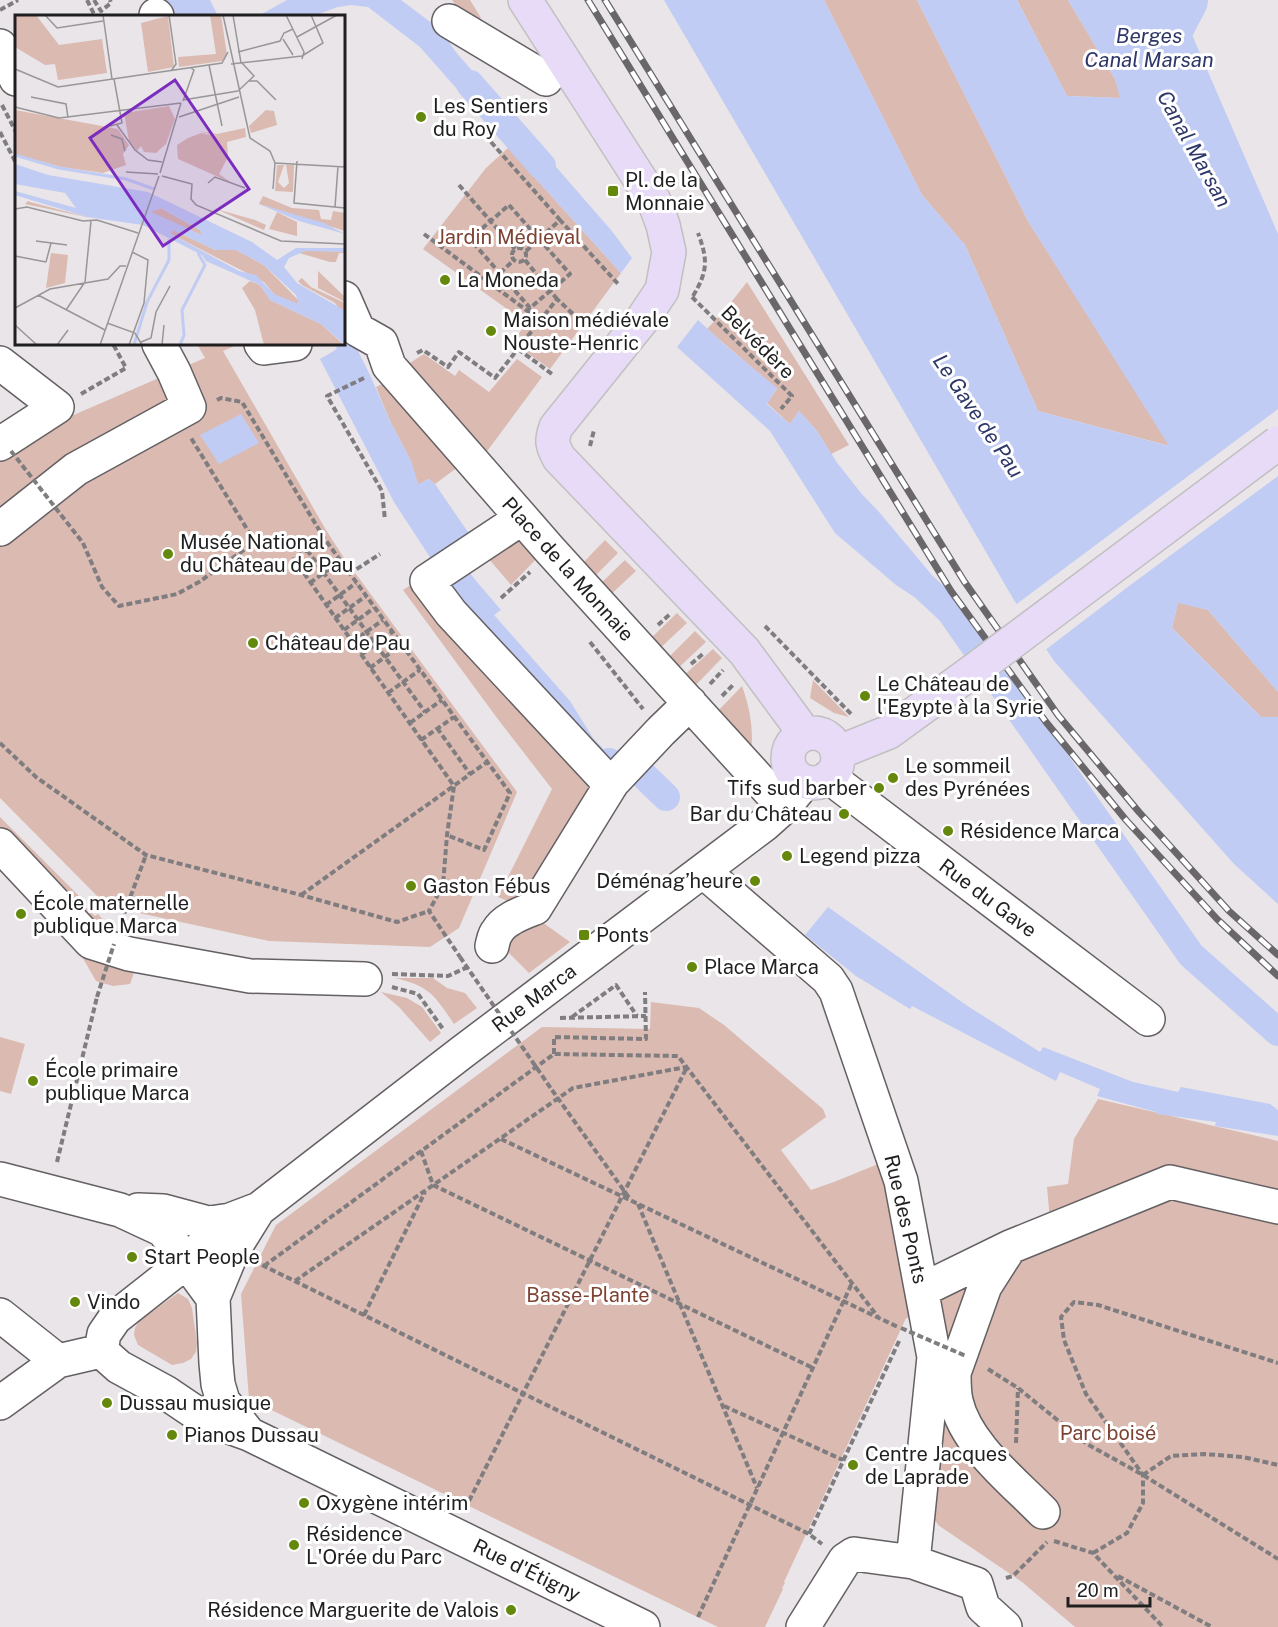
<svg xmlns="http://www.w3.org/2000/svg" width="1278" height="1627" viewBox="0 0 1278 1627" font-family="'Public Sans',sans-serif">
	<rect width="100%" height="100%" fill="#e9e5e8"/>
	<path fill="#dbbab1" d="M452 0H470L481 18 470 25Z
		M824 0H917L1028 221 1170 446 1038 411 965 245 922 195Z
		M1017 0H1068L1115 79 1121 98 1067 96Z
		M508 148 621 273 550 369 512 342 527 323 423 249 486 168Z
		M747 282 849 445 831 454 817 431 799 411 790 424 767 403 777 389 707 329 725 310Z
		M197 344H239L223 351 326 530 344 558 517 792 459 928 430 947 269 941 107 906 0 798V460L39 430 205 358Z
		M424 354 455 376 459 370 489 392 517 359 542 377 488 450 477 456 402 368Z
		M384 383 462 464 435 484 429 479 418 485 411 461 390 421 376 387Z
		M516 527 540 555 511 585 482 551Z
		M605 540 618 553 592 579 580 566Z
		M625 560 636 571 608 597 598 586Z
		M417 581 599 787 518 905 498 897 552 789 497 718 403 590Z
		M1178 602 1208 610 1278 692V717H1261L1172 628Z
		M677 613 687 623 657 651 648 641Z
		M695 631 706 642 675 671 666 660Z
		M713 649 722 658 692 689 681 678Z
		M813 680 849 717 834 713 810 698Z
		M742 686C750 708 754 731 751 754L714 715Z
		M0 817 80 897 78 900 95 916 98 914 107 924 111 925 106 941 0 834Z
		M0 867 135 970 130 984 113 986 96 981 84 960Z
		M535 917 570 942 529 973 502 946Z
		M395 978H433L447 988 465 993 477 1008 454 1024C435 996 430 986 395 978Z
		M381 992 407 998 422 1007 441 1033 430 1042 399 1007Z
		M651 1002 699 1008 724 1025 823 1109 826 1117 781 1150 811 1190 834 1182 883 1162 919 1317 906 1318 784 1582 785 1583 782 1588 783 1589 765 1627H718L249 1399 241 1294 276 1225 542 1027 650 1029Z
		M0 1037 25 1044 11 1094 0 1091Z
		M1098 1099 1278 1141V1627H1075L1022 1582 938 1525 931 1513V1276L1050 1221 1047 1187 1068 1184 1074 1139Z
		M178 1293 188 1299 192 1308 197 1343 196 1352 191 1359 183 1363 172 1365 138 1345 134 1335 135 1328 139 1321Z"/>
	<path fill="#c1ccf4" d="M164 0H210L218 16H176Z
		M287 0H401L441 30 455 51 502 105 486 122 420 47 368 7 351 5 338 7 313 16H258Z
		M664 0H824L922 195 965 245 1038 411 1169 446 1028 221 917 0H1017L1067 96 1120 98 1115 79 1068 0H1177L1278 234V692L1208 610 1178 603 1172 628 1261 717H1278V904L1234 864 1054 661 1014 600Z
		M523 129 611 230 632 258 621 273 508 148Z
		M698 320 724 344 777 388 767 404 790 424 799 411 817 431 838 464 861 493 879 512 931 574 935 582 956 604 945 617 896 585 835 533 770 431 677 347Z
		M344 323 370 375 390 421 411 461 418 484 429 479 435 484 472 538 437 568 394 502 320 359 337 349 335 344H344Z
		M241 414 259 443 219 464 200 435Z
		M462 563 477 582 501 610 494 615 570 701 593 738 619 766 615 771 462 612 441 576Z
		M828 907 966 1005 1040 1052 1043 1047 1133 1082 1178 1092 1181 1087 1270 1104 1278 1110V1136L1215 1126 1216 1122 1157 1114 1156 1112 1097 1096 1100 1089 1060 1072 1056 1081 912 1006 910 1009 856 976 805 935Z"/>
	<path fill="#e9e5e8" d="M1278 409V476L1129 586 1044 651 1014 606Z"/>
	<g fill="none" stroke-linecap="round" stroke-linejoin="round">
		<path stroke="#c1ccf4" stroke-width="28" d="M470 84 542 166
			M923 586 950 611 1191 955 1278 1032
			M609 762 617 770H638L666 797"/>
		<path stroke="#c1ccf4" stroke-width="50" d="M1148 67 1183 0"/>
		<g stroke="#646063" stroke-width="36">
			<path id="minor" d="M156 15 157 16
				M449 21 546 79
				M0 46 16 79
				M344 298 358 330
				M358 330 381 343 389 366 550 550 784 807
				M261 344 264 348 295 344
				M0 363 57 407 0 444
				M522 518 427 581 451 613 611 785
				M0 529 76 469 189 407 174 372 159 344
				M829 777 1148 1019
				M0 845 91 942 129 954 250 976 365 979
				M703 871 828 979 836 991 901 1181 934 1357 913 1562
				M492 946C493 942 494 935 497 932 504 919 522 913 535 908L612 783 661 731 690 703
				M0 1179 120 1210 163 1230 213 1298 216 1363 218 1384 223 1401 249 1434
				M138 1210 163 1211 204 1222 211 1223 230 1220
				M1010 1247 985 1286 954 1373C954 1383 954 1392 956 1401 966 1445 1013 1481 1043 1512
				M922 1290 1010 1247 1170 1182 1278 1207
				M213 1298 232 1252 258 1210
				M0 1315 58 1361
				M101 1351 104 1334 115 1318 186 1262 230 1220 259 1209 461 1053 765 824 784 807 805 782
				M101 1351 119 1367 165 1392 202 1417 249 1434 643 1627
				M0 1403 58 1361 101 1351
				M803 1627 845 1560 854 1554 913 1562 976 1584 983 1607 1005 1627"/>
		</g>
		<g stroke="#c1c0c1" stroke-width="36">
			<path id="major" d="M525 0 654 201 663 225 669 252 662 290 642 320 556 427C551 441 552 445 559 458L744 651 797 723 802 735
				M788 758a25 25 0 1 1 50 0a25 25 0 1 1-50 0Z
				M837 753 889 732 984 663"/>
		</g>
		<path stroke="#7f7d7f" stroke-width="4" stroke-dasharray="6 3" stroke-linecap="butt" d="M87 0 95 16
			M94 0 101 11 111 3 110 0
			M0 10 18 0
			M2 105 16 132
			M0 132 16 163
			M491 142 560 220
			M459 185 515 249
			M509 205 570 274 530 308 470 239Z
			M424 234 541 321
			M512 255a7 7 0 1 1 14 0a7 7 0 1 1-14 0Z
			M526 251 560 220 619 285
			M525 260 557 299
			M500 273 514 260
			M693 296C708 271 708 260 698 233
			M692 297 792 396 781 409
			M518 349 552 374
			M417 353 423 350 448 367 459 352 495 378 557 299 588 328
			M364 378 327 396 382 491 385 520
			M81 394 126 368 113 344
			M217 400 221 398 242 402 324 538 510 793 484 850 447 835
			M590 446 594 430
			M324 538 294 559 454 786 447 835 443 885 429 911 460 957
			M83 543 102 587 119 606 177 594 199 582 255 542 191 438
			M307 550 425 712
			M349 574 380 554
			M310 583 340 561
			M501 598 530 572
			M326 605 356 583
			M335 618 366 596
			M658 625 670 614
			M765 626 852 715
			M344 630 374 608
			M352 642 383 620
			M590 642 643 709
			M361 655 392 632
			M691 664 704 653
			M370 668 401 645
			M710 684 723 670
			M388 693 420 670
			M722 696 733 685
			M410 723 442 700
			M437 728 470 774
			M421 740 454 717
			M0 743 36 777 146 855 301 895 397 922 429 911
			M301 895 487 762
			M121 922 146 855
			M392 974 448 976 470 966
			M392 987 418 994 443 1029
			M572 1017 616 985 637 1016
			M560 1018 646 1016
			M554 1054V1037L646 1039 645 992
			M552 1090 630 1199
			M501 1139 898 1327
			M421 1151 433 1185 813 1368
			M57 1162 97 997
			M638 1204 757 1488
			M262 1265 809 1534 822 1544
			M264 1266 554 1054 678 1056 878 1317
			M295 1281 573 1088 686 1067
			M364 1315 425 1192
			M988 1369 1018 1388 1087 1444 1143 1475 1278 1559
			M724 1406 843 1460
			M1016 1443 1018 1388
			M1143 1475 1171 1456 1204 1454 1243 1457 1278 1465
			M465 1509 687 1067
			M809 1534 900 1339
			M1054 1541 1093 1553 1163 1627
			M1093 1553 1127 1533 1143 1503V1475L1086 1394 1064 1340 1061 1317 1074 1302 1098 1305 1278 1363
			M1118 1576 1212 1627
			M1006 1578 1013 1576 1047 1542
			M698 1617 852 1283"/>
		<use href="#minor" stroke="#fff" stroke-width="33"/>
		<use href="#major" stroke="#e7dbf8" stroke-width="33"/>
		<g stroke="#696769" stroke-width="7">
			<path id="rail" d="M588 0 951 591 1046 722 1126 820 1217 919 1278 976
				M605 0 964 581 1058 715 1139 812 1229 911 1278 955"/>
		</g>
		<use href="#rail" stroke="#fff" stroke-width="4.5" stroke-dasharray="14" stroke-linecap="butt"/>
		<g stroke="#c1c0c1" stroke-width="36" stroke-linecap="butt">
			<path id="major-bridge" d="M984 663 1278 443"/>
		</g>
		<path stroke="#7f7d7f" stroke-width="4" stroke-dasharray="6 3" stroke-linecap="butt" d="M11 451 83 543
			M460 957 552 1090
			M97 997 114 944
			M901 1328 966 1356"/>
		<use href="#major-bridge" stroke="#e7dbf8" stroke-width="33"/>
	</g>
	<g fill="#64880b" stroke="#fff" stroke-width="2">
		<circle cx="421" cy="117" r="6"/>
		<rect x="607" y="185" width="12" height="12" rx="3"/>
		<circle cx="445" cy="280" r="6"/>
		<circle cx="491" cy="331" r="6"/>
		<circle cx="168" cy="554" r="6"/>
		<circle cx="253" cy="643" r="6"/>
		<circle cx="865" cy="696" r="6"/>
		<circle cx="893" cy="778" r="6"/>
		<circle cx="879" cy="788" r="6"/>
		<circle cx="844" cy="814" r="6"/>
		<circle cx="948" cy="831" r="6"/>
		<circle cx="787" cy="856" r="6"/>
		<circle cx="755" cy="881" r="6"/>
		<circle cx="411" cy="886" r="6"/>
		<circle cx="21" cy="914" r="6"/>
		<rect x="578" y="929" width="12" height="12" rx="3"/>
		<circle cx="692" cy="967" r="6"/>
		<circle cx="33" cy="1081" r="6"/>
		<circle cx="132" cy="1257" r="6"/>
		<circle cx="75" cy="1302" r="6"/>
		<circle cx="107" cy="1403" r="6"/>
		<circle cx="172" cy="1435" r="6"/>
		<circle cx="853" cy="1465" r="6"/>
		<circle cx="304" cy="1503" r="6"/>
		<circle cx="294" cy="1545" r="6"/>
		<circle cx="511" cy="1610" r="6"/>
	</g>
	<g text-anchor="middle" stroke-width="6" stroke-linejoin="round" paint-order="stroke">
		<g font-size="20" fill="#201f20" stroke="#fff" text-anchor="start">
			<text x="433" y="113">Les Sentiers<tspan x="433" dy="23">du Roy</tspan></text>
			<text x="625" y="187">Pl. de la<tspan x="625" dy="23">Monnaie</tspan></text>
			<text x="457" y="287">La Moneda</text>
			<text x="503" y="327">Maison médiévale<tspan x="503" dy="23">Nouste-Henric</tspan></text>
			<text x="180" y="549">Musée National<tspan x="180" dy="23">du Château de Pau</tspan></text>
			<text x="265" y="650">Château de Pau</text>
			<text x="877" y="691">Le Château de<tspan x="877" dy="23">l'Egypte à la Syrie</tspan></text>
			<text x="905" y="773">Le sommeil<tspan x="905" dy="23">des Pyrénées</tspan></text>
			<text x="867" y="795" text-anchor="end">Tifs sud barber</text>
			<text x="832" y="821" text-anchor="end">Bar du Château</text>
			<text x="960" y="838">Résidence Marca</text>
			<text x="799" y="863">Legend pizza</text>
			<text x="743" y="888" text-anchor="end">Déménag’heure</text>
			<text x="423" y="893">Gaston Fébus</text>
			<text x="33" y="910">École maternelle<tspan x="33" dy="23">publique Marca</tspan></text>
			<text x="596" y="942">Ponts</text>
			<text x="704" y="974">Place Marca</text>
			<text x="45" y="1077">École primaire<tspan x="45" dy="23">publique Marca</tspan></text>
			<text x="144" y="1264">Start People</text>
			<text x="87" y="1309">Vindo</text>
			<text x="119" y="1410">Dussau musique</text>
			<text x="184" y="1442">Pianos Dussau</text>
			<text x="865" y="1461">Centre Jacques<tspan x="865" dy="23">de Laprade</tspan></text>
			<text x="316" y="1510">Oxygène intérim</text>
			<text x="306" y="1541">Résidence<tspan x="306" dy="23">L'Orée du Parc</tspan></text>
			<text x="499" y="1617" text-anchor="end">Résidence Marguerite de Valois</text>
		</g>
		<g font-size="20" fill="#7e4233" stroke="#fff">
			<text x="509" y="244">Jardin Médieval</text>
			<text x="588" y="1302">Basse-Plante</text>
			<text x="1108" y="1440">Parc boisé</text>
		</g>
		<g font-size="20" fill="#201f20" stroke="#fff">
			<text transform="translate(758 342) rotate(45)" y="7">Belvédère</text>
			<text transform="translate(568 569) rotate(48)" y="7">Place de la Monnaie</text>
			<text transform="translate(988 898) rotate(37)" y="7">Rue du Gave</text>
			<text transform="translate(534 998) rotate(-37)" y="7">Rue Marca</text>
			<text transform="translate(906 1219) rotate(77)" y="7">Rue des Ponts</text>
			<text transform="translate(527 1570) rotate(26)" y="7">Rue d'Étigny</text>
		</g>
		<g font-size="21" font-style="italic" fill="#2e3769" stroke="#fff">
			<text x="1149" y="43">Berges<tspan x="1149" dy="24">Canal Marsan</tspan></text>
			<text transform="translate(1194 149) rotate(61)" y="7">Canal Marsan</text>
			<text transform="translate(978 416) rotate(56)" y="7">Le Gave de Pau</text>
		</g>
	</g>
	<g transform="translate(15 15)">
		<rect width="330" height="330" fill="#e9e5e8"/>
		<path d="M0 0H21L44 30 87 24 92 58 43 65 40 49 30 50 0 32ZM195 0H206L212 40 207 46 164 52 163 42 201 39ZM153 1 159 52 133 57 126 8ZM154 91 160 104 151 129 141 138 129 137 126 131 122 136 114 126 109 98ZM0 95 103 114 114 130 108 139 111 150 88 158 46 152 0 139ZM251 95 259 96 262 110 236 118 234 111ZM230 113 231 122 212 127 213 142 204 159 217 168 163 144 162 130 173 123 186 118 206 122 184 116 202 119ZM262 150H269L263 167 269 173 274 168 271 150H279L278 177 260 176ZM248 181 277 193 304 195 306 204 316 205 318 196 330 198V216L244 189ZM13 186 15 187 76 203 10 189ZM146 193 185 215 188 221 135 197ZM201 194 240 205 251 210 249 215ZM262 197 282 207V221L254 214ZM158 215 200 235H221L249 250 285 287 281 290 259 279 249 267 154 218ZM293 235 330 237V238H324L321 247H315L284 238ZM36 238 53 240 50 268 31 273ZM303 256 330 282V287L303 273ZM287 263 296 272 330 288V301L320 288 287 270 283 266ZM235 266 245 270 255 285 306 309 329 330H249L240 295 227 273Z" fill="#dbbab1"/>
		<path d="M0 149 33 160 133 177 237 227 262 245 281 233H330V237L290 236 274 243 269 252 282 268 329 295 330 330 306 309 255 285 245 270 191 246 187 240 128 210 72 202 0 180V176L61 193 50 178 0 169ZM146 193 185 215 187 220 136 197ZM158 215 200 235H221L249 250 281 280 284 289 259 279 241 260 224 256 156 219ZM244 189 309 208 330 219 284 206Z" fill="#c1ccf4" fill-rule="evenodd"/>
		<path fill="none" stroke="#c1ccf4" stroke-width="3" d="M0 140 44 153 111 164 139 174M119 330 132 287 154 245V224M165 330 169 320 167 295 190 250 183 238"/>
		<path fill="none" stroke="#999698" stroke-width="1.5" d="M30 0 42 13 88 6M88 0 97 64M154 0 161 49 156 56M208 0 235 123 255 136 260 148M218 0 226 48M271 0 289 37 287 44M282 22 322 0M268 24 278 40M223 37 265 26 269 18 278 14M287 41 308 28 296 0M216 49 287 41M194 50 207 111M0 54 43 72 207 48 213 37M233 66H242L261 85M223 76 239 61 227 48M16 82 51 89 53 103M168 85 223 76M168 86 179 55 176 53M0 92 44 103 166 88M164 102 224 82M102 110 120 135 133 145 147 147M95 111 107 108 99 64M96 120 107 124 110 136M282 146 279 188 330 193M260 148 330 152M111 157 143 159M145 158 166 88M147 161 177 169 176 184 181 190 266 226 330 229M193 168 200 162 230 173M258 174 260 148M320 192 323 151M0 194 12 192 68 206 82 205 123 218M21 226 52 230M0 241 31 247M31 247 36 228M23 280 90 315M0 293 35 274 93 264 105 251H111M51 295 70 267 76 206M92 308 120 318 127 330M0 310 22 330M126 327 136 323 141 297 155 271M42 330 53 315M85 330 144 161M114 330 129 288 133 245 117 237M147 330 149 310"/>
		<path fill="#7b2cbf" fill-opacity="0.15" stroke="#7b2cbf" stroke-width="3" d="M160 65 234 174 148 231 75 123Z"/>
		<rect width="330" height="330" fill="none" stroke="#201f20" stroke-width="3"/>
	</g>
	<path d="M1068 1597v9h82v-9" fill="none" stroke="#201f20" stroke-width="3"/>
	<text x="1077" y="1597" font-size="18" fill="#201f20" stroke="#ffffff" stroke-width="4.5" paint-order="stroke">20 m</text>
</svg>
